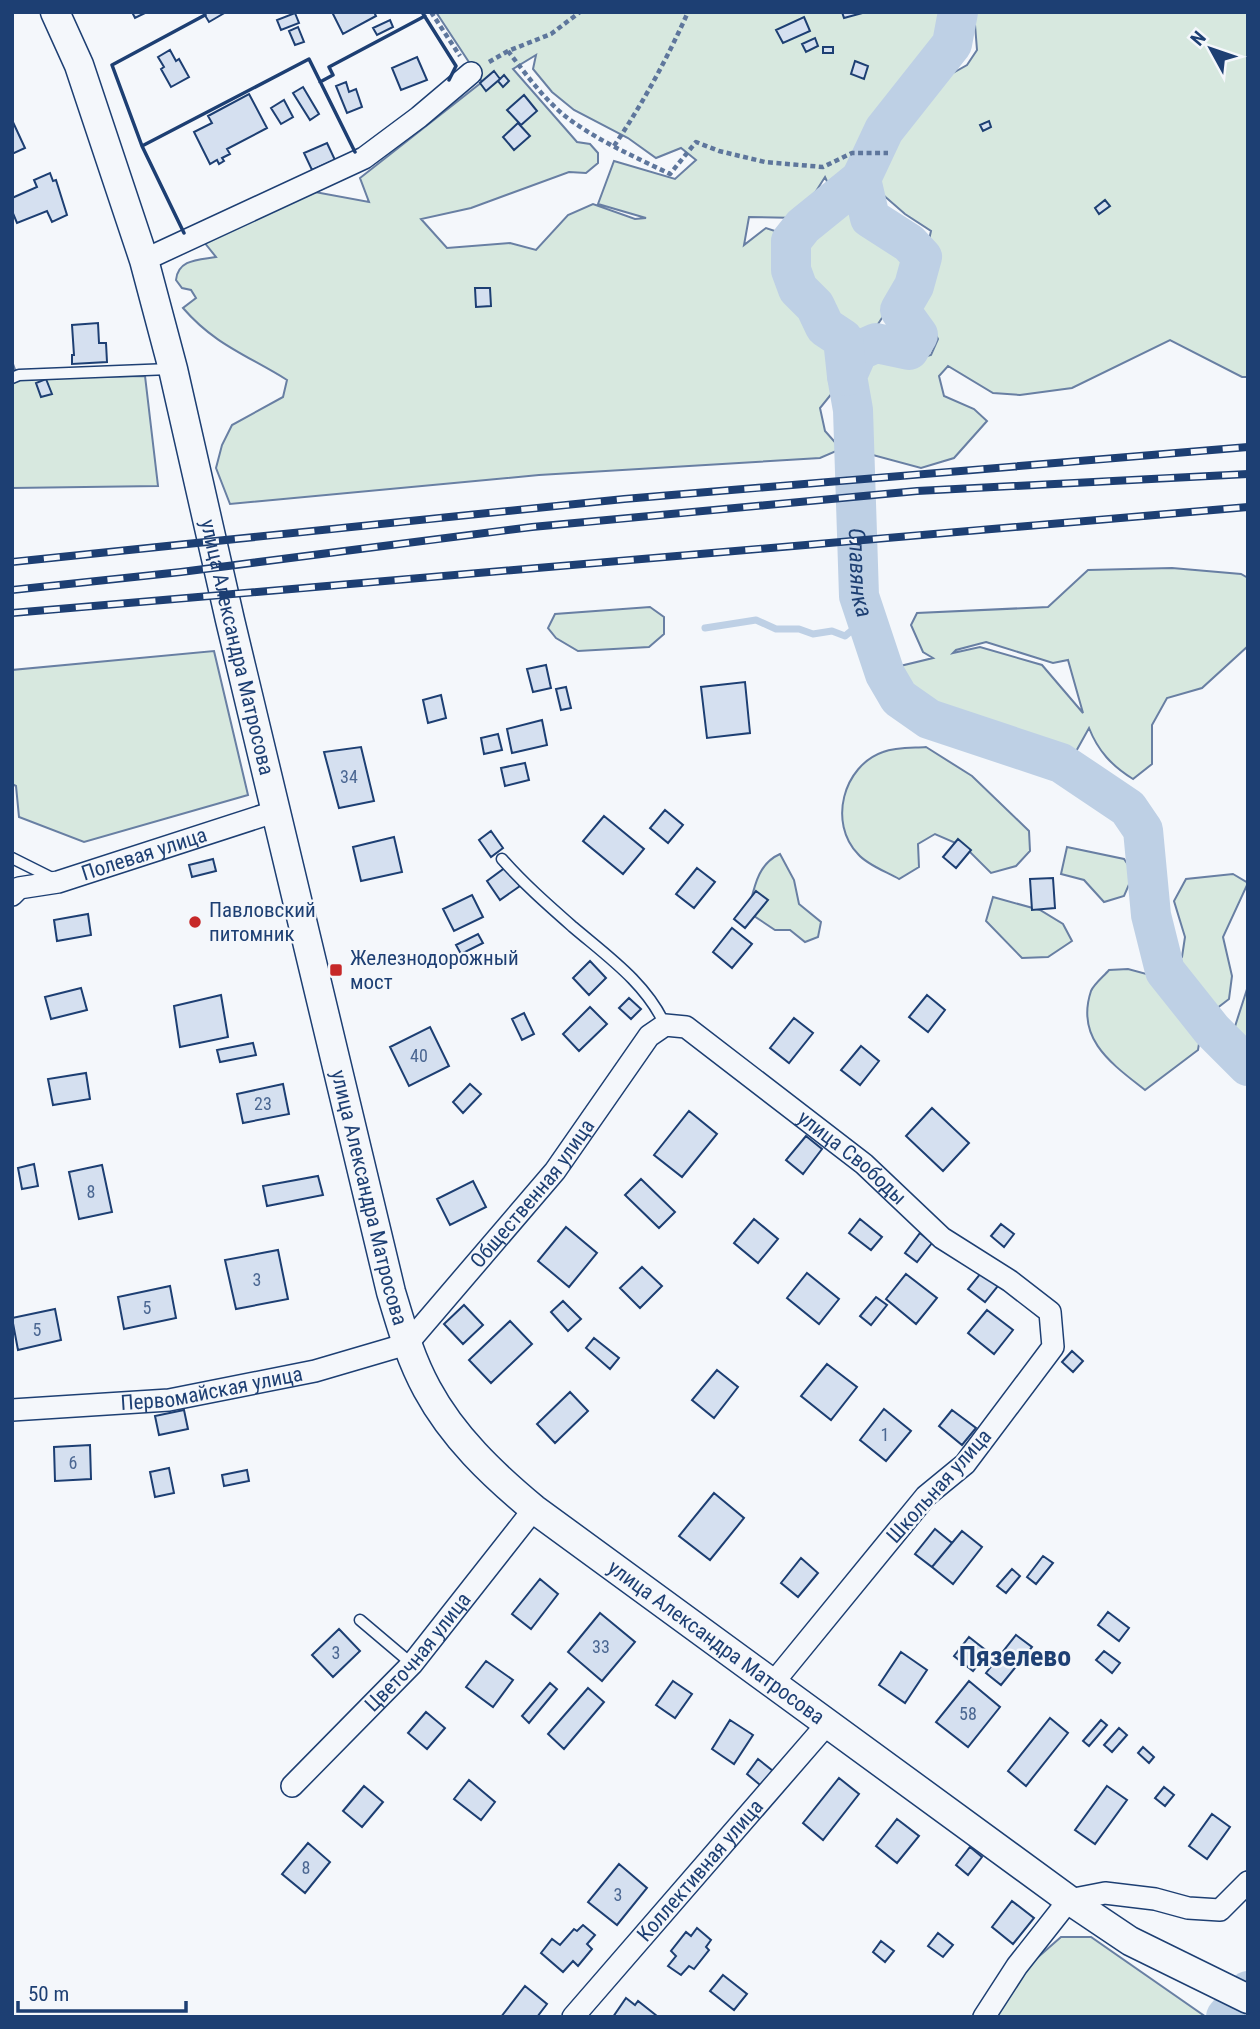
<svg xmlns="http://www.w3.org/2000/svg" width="1260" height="2029" viewBox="0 0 1260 2029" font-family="'Roboto Condensed',sans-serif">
	<rect width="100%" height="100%" fill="#f4f7fb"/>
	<path fill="#d7e8df" stroke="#687fa3" stroke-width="2" fill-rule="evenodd" d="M436 12H948L945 25 927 60 886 105 852 168 858 207 872 228 903 246 909 261 905 283 876 327 840 348 833 392 820 408 825 431 841 449 820 458 539 475 230 504 216 468 222 445 232 425 283 397 287 380C247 355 215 345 183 308L196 298 191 290 182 288 176 280C178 259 199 260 216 257L204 242 315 192 369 202 360 178 482 82ZM536 55 533 69 552 92 574 110 628 138 656 158 681 148 696 160 675 179 614 161 598 204 646 218 635 219 593 204 568 215 536 250 510 243 447 248 421 219 471 208 569 172 586 173 598 163V153L590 144 577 142 513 69ZM825 177 830 188 784 234 766 228 744 245 749 217 799 218Z
		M974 12H1248V377H1242L1170 340 1072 388 1020 395 993 393 948 366 939 376 944 396 974 409 987 421 954 458 921 468 869 454 858 373 867 358 881 352 917 359 931 355 938 339 929 321 911 320 931 231 905 214 882 194 876 171 894 133 937 82 967 65 977 50Z
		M12 361 18 378 145 376 158 486 12 488Z
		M1172 568 1241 574 1248 578V646L1202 688 1167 698 1152 725V764L1133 779C1112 766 1098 751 1089 728L1074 755 910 700 892 668 933 658 923 652 911 625 917 613 1048 607 1088 570ZM986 642 1053 663 1068 660 1083 713 1042 665 980 647 953 653 956 650Z
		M650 607 664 617V634L649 647 578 651 556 638 548 628 555 614Z
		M214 651 248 795 84 842 19 817 16 786 12 784V670Z
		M926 747 972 776 1029 831 1030 851 1016 866 991 873 965 847 935 834 918 844 919 867 899 879C887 872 867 865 858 854 828 823 843 766 883 752 896 747 913 748 926 747Z
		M1067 847 1124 859 1134 873 1124 896 1104 902 1084 880 1061 874Z
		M780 854 794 880 799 904 821 922 818 937 805 942 790 930H775L748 912C754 889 757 864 780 854Z
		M1233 874 1248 883 1223 937 1232 976 1229 999 1203 1019 1198 1050 1145 1090C1112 1064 1075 1039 1091 991 1094 984 1104 976 1109 970L1128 969 1161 978 1182 957 1185 937 1174 901 1186 879Z
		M993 897 1040 910 1063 924 1072 941 1048 957 1022 958 986 921Z
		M1248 986V1053L1230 1042Z
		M1061 1937H1091L1206 2017H991L1013 1979Z"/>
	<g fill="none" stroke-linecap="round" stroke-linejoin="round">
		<path stroke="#bed0e5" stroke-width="7" d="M705 628 756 620 776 629H799L813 634 832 631 845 636 867 618"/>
		<g stroke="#bed0e5" stroke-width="40">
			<path id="s1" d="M958 12 952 44 884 130 861 179 870 218 909 243 922 257 914 286 900 310 918 335 909 350 876 343 858 351 847 376 853 410 859 596 885 674 899 698 929 719 1061 763 1128 808 1143 830 1151 915 1165 971 1212 1030 1248 1066"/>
			<path d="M847 376 843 339 825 327 815 306 798 289 791 270V241L803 226 861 179"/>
			<path d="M1226 2017 1248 1991"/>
		</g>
	</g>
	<path fill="#d5e0f0" stroke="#1d3f73" stroke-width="2" d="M132 12H147L135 18Z
		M203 12H226L209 22Z
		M332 12H374L376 16 343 34Z
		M842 12H866L844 18Z
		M295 13 299 23 281 30 277 20Z
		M804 17 810 31 783 43 776 30Z
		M390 20 393 27 377 35 373 28Z
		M298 27 304 42 295 45 289 31Z
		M815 38 818 46 806 52 802 44Z
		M823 47H833V53H823Z
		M170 50 176 61 179 59 189 77 171 87 161 69 164 67 158 57Z
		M417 57 427 80 401 90 392 68Z
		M855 61 868 66 864 79 851 74Z
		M494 71 500 79 486 91 480 83Z
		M504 75 509 81 503 87 498 81Z
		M346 82 349 92 356 89 362 107 347 113 336 86Z
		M303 87 319 114 310 120 293 93Z
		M249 94 267 128 227 149 230 154 222 158 224 161 219 164 217 160 210 164 194 132 212 123 208 116Z
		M524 95 537 111 521 125 507 110Z
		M284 100 293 117 281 124 271 108Z
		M12 120 25 148 12 154Z
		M989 121 991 127 983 131 980 125Z
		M518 123 530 136 514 150 503 137Z
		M327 143 335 160 312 170 304 153Z
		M50 173 53 181 56 180 67 215 52 222 47 211 17 223 12 211V198L37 187 34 180Z
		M1105 200 1110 206 1099 214 1095 208Z
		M475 288H490L491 306 476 307Z
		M98 323 99 343H106L107 362 72 364V355H74L72 325Z
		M46 379 52 394 41 397 36 383Z
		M546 665 551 688 533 692 527 669Z
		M745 682 750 733 707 738 701 687Z
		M566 687 571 708 561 710 556 689Z
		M441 695 446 718 428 723 423 700Z
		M542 720 547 745 512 753 507 729Z
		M498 734 502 750 484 754 481 738Z
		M361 747 374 801 339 808 324 752Z
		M525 763 529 780 505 786 501 768Z
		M665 810 683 825 668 843 650 828Z
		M604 816 644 849 623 874 583 841Z
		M491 831 503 848 491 857 479 840Z
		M394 837 402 872 361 881 353 847Z
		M958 839 971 850 956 868 943 857Z
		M213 859 216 871 192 877 189 865Z
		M506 867 520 886 500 900 487 881Z
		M697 868 715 882 694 908 676 894Z
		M1053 878 1055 908 1032 910 1030 879Z
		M756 891 768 900 745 928 734 919Z
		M472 895 483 917 454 931 443 909Z
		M88 914 91 935 57 941 54 920Z
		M732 928 752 944 732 968 713 952Z
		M478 934 483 943 461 954 456 945Z
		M590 961 606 978 589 995 573 978Z
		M81 988 87 1010 51 1019 45 997Z
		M221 995 228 1037 180 1047 174 1006Z
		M927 995 945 1010 928 1032 909 1017Z
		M629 998 641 1009 631 1019 619 1008Z
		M590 1007 607 1024 579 1051 563 1034Z
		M524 1013 534 1034 522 1040 512 1019Z
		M794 1018 813 1033 789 1063 770 1048Z
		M430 1027 449 1066 409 1086 390 1047Z
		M253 1043 256 1055 220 1062 217 1050Z
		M861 1046 879 1061 860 1085 841 1070Z
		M86 1073 90 1099 53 1105 48 1079Z
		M283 1084 289 1114 243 1123 237 1094Z
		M470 1084 481 1094 463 1113 453 1102Z
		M932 1108 969 1143 943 1171 906 1136Z
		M689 1111 717 1134 682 1177 654 1155Z
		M806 1136 822 1149 803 1174 786 1160Z
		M34 1164 38 1186 22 1189 18 1168Z
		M102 1165 112 1212 79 1219 69 1172Z
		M318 1176 323 1195 267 1206 263 1186Z
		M641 1179 675 1212 659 1228 625 1195Z
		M473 1181 486 1207 450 1225 437 1199Z
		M754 1219 778 1239 758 1263 734 1243Z
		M860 1219 882 1237 871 1250 849 1233Z
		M1001 1224 1014 1234 1004 1247 991 1236Z
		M566 1227 597 1253 569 1287 538 1261Z
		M920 1233 932 1243 917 1262 905 1253Z
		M278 1250 288 1299 236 1309 225 1260Z
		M642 1267 662 1286 640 1308 620 1288Z
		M985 1268 1001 1282 985 1302 968 1289Z
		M807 1273 839 1299 819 1324 787 1298Z
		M906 1274 937 1298 916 1324 886 1299Z
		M170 1286 176 1318 124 1329 118 1297Z
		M876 1297 887 1305 871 1325 860 1316Z
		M563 1301 581 1319 568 1331 551 1312Z
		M464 1305 483 1325 463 1344 444 1324Z
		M55 1309 61 1340 18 1350 12 1318Z
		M987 1310 1013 1330 994 1354 968 1333Z
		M510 1321 532 1344 491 1383 469 1360Z
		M594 1338 619 1358 610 1369 586 1348Z
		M1072 1351 1083 1361 1073 1372 1062 1362Z
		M827 1364 857 1387 831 1420 801 1396Z
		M717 1370 738 1387 714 1418 692 1400Z
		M570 1392 588 1411 555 1443 537 1424Z
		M884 1409 911 1431 886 1461 860 1440Z
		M184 1410 188 1429 159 1435 155 1416Z
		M952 1410 976 1428 962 1445 939 1426Z
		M90 1445 91 1479 55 1481 54 1447Z
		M169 1468 174 1493 155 1497 150 1472Z
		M247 1470 249 1481 224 1486 222 1475Z
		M714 1493 744 1518 710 1560 679 1536Z
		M935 1529 952 1543 932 1567 915 1554Z
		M962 1531 982 1547 953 1584 932 1567Z
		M1043 1556 1053 1563 1036 1584 1027 1577Z
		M801 1558 818 1573 798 1597 781 1583Z
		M1012 1569 1020 1576 1006 1593 997 1586Z
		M540 1579 558 1594 531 1629 512 1614Z
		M1108 1612 1129 1628 1119 1641 1098 1625Z
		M600 1613 635 1642 602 1681 568 1652Z
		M339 1629 360 1651 333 1677 312 1655Z
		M1016 1635 1032 1647 1001 1685 986 1673Z
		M969 1637 988 1652 973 1671 954 1656Z
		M1104 1651 1120 1663 1112 1673 1096 1660Z
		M901 1652 927 1670 905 1703 879 1685Z
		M486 1661 513 1680 493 1707 466 1687Z
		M673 1681 692 1694 675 1718 656 1705Z
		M969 1681 1000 1707 968 1747 936 1722Z
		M550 1683 557 1689 529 1723 522 1716Z
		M588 1688 604 1702 564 1749 548 1734Z
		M426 1712 445 1728 427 1749 408 1733Z
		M1050 1718 1068 1733 1026 1786 1008 1771Z
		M730 1720 753 1735 734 1764 712 1749Z
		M1101 1720 1107 1725 1089 1746 1083 1741Z
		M1119 1728 1127 1735 1112 1752 1104 1745Z
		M1143 1747 1154 1757 1149 1763 1138 1753Z
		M758 1759 778 1775 766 1790 747 1774Z
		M839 1778 859 1794 823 1840 803 1823Z
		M469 1780 495 1802 481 1820 454 1799Z
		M364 1786 383 1802 362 1827 343 1811Z
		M1107 1786 1127 1800 1095 1844 1075 1830Z
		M1164 1787 1174 1795 1165 1806 1155 1798Z
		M1212 1814 1230 1827 1207 1859 1189 1846Z
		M897 1819 919 1836 897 1863 876 1846Z
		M308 1843 330 1862 305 1893 282 1874Z
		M970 1847 982 1857 968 1875 956 1865Z
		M619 1864 647 1888 617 1925 588 1902Z
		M1012 1901 1034 1918 1013 1944 992 1927Z
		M583 1925 595 1935 587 1944 592 1949 578 1966 573 1961 563 1972 541 1953 552 1939 560 1945 574 1929 577 1931Z
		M697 1928 711 1940 706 1947 709 1950 694 1969 689 1966 681 1975 668 1966 676 1956 671 1951 686 1932 691 1936Z
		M938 1933 953 1945 943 1957 928 1946Z
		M881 1941 894 1951 885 1962 873 1952Z
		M723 1975 747 1994 734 2010 710 1991Z
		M525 1986 547 2004 537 2017H501Z
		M626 1998 635 2005 638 2001 657 2016 613 2017Z"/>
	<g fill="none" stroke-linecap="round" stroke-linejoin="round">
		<g stroke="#1d3f73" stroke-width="13">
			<path id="lane" d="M12 378 19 375 170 369
				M12 858 56 880
				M502 859C524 884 548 905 573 927 607 956 646 983 665 1025
				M360 1620 412 1664"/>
		</g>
		<g stroke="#1d3f73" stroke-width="24">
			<g id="street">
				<path d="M144 260 364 158 419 117 471 73"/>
				<path id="s2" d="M12 895 19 888 58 882 277 811"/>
				<path id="s3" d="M12 1410 169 1400 315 1371 407 1344 555 1171 649 1036 665 1025 686 1027 864 1164 942 1238 1010 1281 1050 1312 1053 1347 965 1464 926 1496 773 1683"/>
				<path id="s4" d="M292 1786 412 1664 534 1509"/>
				<path id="s5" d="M573 2017 828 1723"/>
				<path d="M984 2017 1017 1966 1069 1900 1105 1893 1155 1899 1188 1908 1220 1910 1248 1882"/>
			</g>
		</g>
		<g stroke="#1d3f73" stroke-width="31">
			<g id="secondary">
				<path id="s6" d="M55 12 79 65 144 260 173 369 230 620 391 1292C401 1325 410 1358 427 1389 453 1437 492 1474 534 1509L1069 1900 1130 1941 1248 1999"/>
			</g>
		</g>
		<path stroke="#5e769c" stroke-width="4.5" stroke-dasharray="5 3.5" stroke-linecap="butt" d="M431 12 460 56
			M508 51C525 73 543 98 565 116 596 140 635 157 670 174L696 142 719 151 765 162 823 167 852 153H888
			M489 62 508 51 551 34 580 12
			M614 146C643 103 667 59 688 12"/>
		<use href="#lane" stroke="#f4f7fb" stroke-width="10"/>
		<use href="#street" stroke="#f4f7fb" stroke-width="21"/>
		<use href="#secondary" stroke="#f4f7fb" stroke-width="28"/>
		<g stroke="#1d3f73" stroke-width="8">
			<path id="rail" d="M12 562 624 499 1248 447
				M12 590 181 572 532 527 917 491 1248 474
				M12 613 1248 507"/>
		</g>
		<use href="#rail" stroke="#f4f7fb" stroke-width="5" stroke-dasharray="16" stroke-linecap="butt"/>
		<path stroke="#1d3f73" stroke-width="3.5" d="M422 12 456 66 449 80
			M320 82 333 75 329 67 425 16
			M142 146 309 59 355 152
			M184 233 142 146 112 65 205 15"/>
	</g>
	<g fill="#c62828" stroke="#f4f7fb" stroke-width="2.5">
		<circle cx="195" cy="922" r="7"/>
		<rect x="329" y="963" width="14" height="14" rx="3.5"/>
	</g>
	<g text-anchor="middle" stroke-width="5" stroke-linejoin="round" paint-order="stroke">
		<g font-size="18" fill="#4b6792">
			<text x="349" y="783">34</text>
			<text x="419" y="1062">40</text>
			<text x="263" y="1110">23</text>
			<text x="91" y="1198">8</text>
			<text x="257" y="1286">3</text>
			<text x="147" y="1314">5</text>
			<text x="37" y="1336">5</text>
			<text x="885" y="1441">1</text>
			<text x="73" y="1469">6</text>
			<text x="601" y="1653">33</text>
			<text x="336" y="1659">3</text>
			<text x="968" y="1720">58</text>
			<text x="306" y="1874">8</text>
			<text x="618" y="1901">3</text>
		</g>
		<g font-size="21" fill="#1d3f73" stroke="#f4f7fb">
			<text dy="7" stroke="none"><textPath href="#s6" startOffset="662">улица Александра Матросова</textPath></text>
			<text dy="7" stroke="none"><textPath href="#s2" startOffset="140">Полевая улица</textPath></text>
			<text dy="7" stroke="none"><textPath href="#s3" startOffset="1046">улица Свободы</textPath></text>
			<text dy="7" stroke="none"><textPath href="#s3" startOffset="598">Общественная улица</textPath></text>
			<text dy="7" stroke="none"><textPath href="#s6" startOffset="1228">улица Александра Матросова</textPath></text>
			<text dy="7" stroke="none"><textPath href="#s3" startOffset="201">Первомайская улица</textPath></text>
			<text transform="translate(939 1486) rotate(-48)" y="7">Школьная улица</text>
			<text dy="7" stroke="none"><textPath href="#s6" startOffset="1816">улица Александра Матросова</textPath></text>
			<text dy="7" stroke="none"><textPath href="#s4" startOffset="184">Цветочная улица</textPath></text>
			<text dy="7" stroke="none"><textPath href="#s5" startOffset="194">Коллективная улица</textPath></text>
		</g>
		<g font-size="21" fill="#1d3f73" stroke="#f4f7fb" text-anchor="start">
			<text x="209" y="917">Павловский<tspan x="209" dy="24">питомник</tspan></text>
			<text x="350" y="965">Железнодорожный<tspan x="350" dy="24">мост</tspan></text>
		</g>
		<g font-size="23" font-style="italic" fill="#1d3f73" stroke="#f4f7fb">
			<text dy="8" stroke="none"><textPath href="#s1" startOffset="686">Славянка</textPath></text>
		</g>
		<g font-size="28" font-weight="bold" fill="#1d3f73" stroke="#f4f7fb">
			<text x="1015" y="1666">Пязелево</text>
		</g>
	</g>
	<rect width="1260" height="2029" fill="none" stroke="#1d3f73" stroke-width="28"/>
	<g transform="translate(1211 49) rotate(310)" stroke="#f4f7fb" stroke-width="5" paint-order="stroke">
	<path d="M0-5L12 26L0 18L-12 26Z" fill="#1d3f73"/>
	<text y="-10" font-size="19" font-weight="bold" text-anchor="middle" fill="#1d3f73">N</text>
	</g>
	<path d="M18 2001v10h168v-10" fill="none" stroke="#1d3f73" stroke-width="3.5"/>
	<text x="28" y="2001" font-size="21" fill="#1d3f73" stroke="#f4f7fb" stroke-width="5" paint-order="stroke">50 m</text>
</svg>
